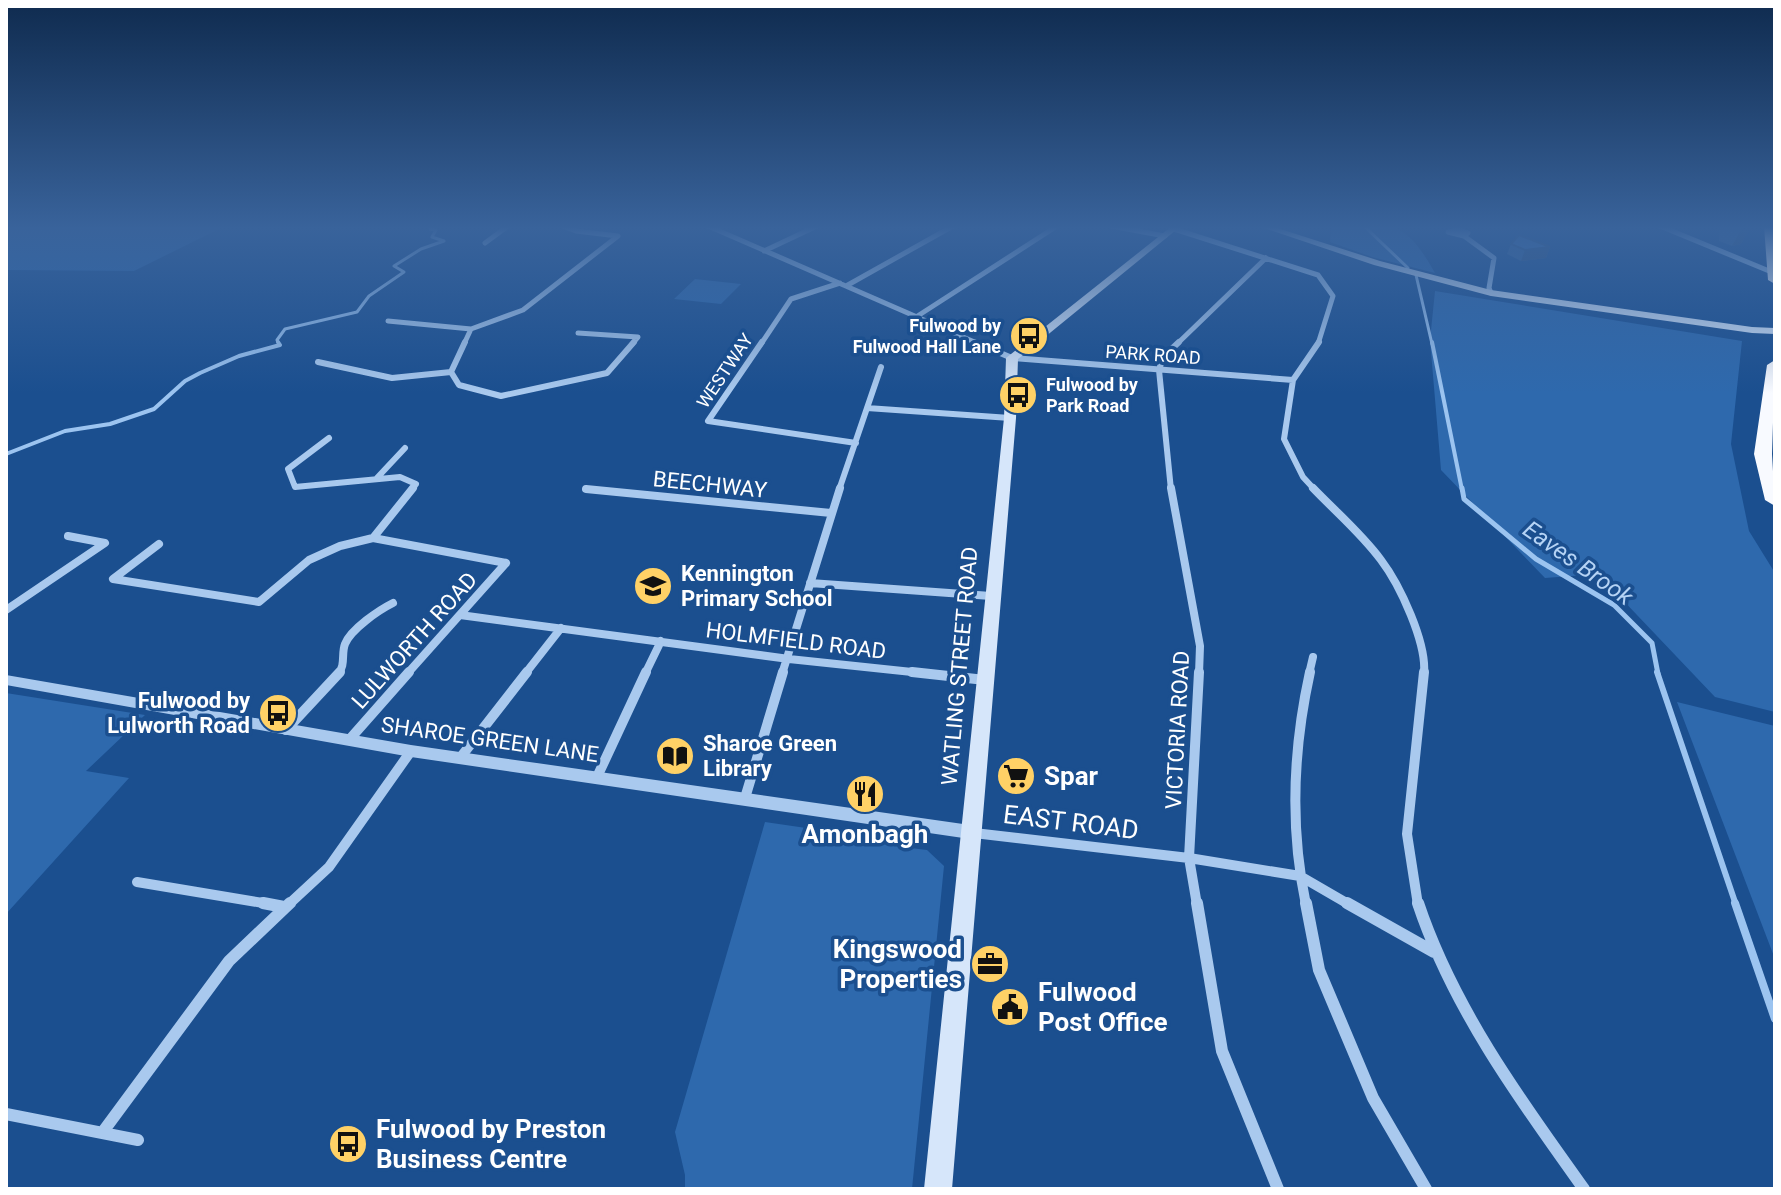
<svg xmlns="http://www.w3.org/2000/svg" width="1781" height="1195" viewBox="0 0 1781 1195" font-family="Roboto,sans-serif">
	<rect width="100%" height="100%" fill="#1b4f8f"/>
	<path fill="#2e69ad" d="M6 226H225L134 271 6 270Z
		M1331 226C1389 224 1404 217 1435 273L1372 257 1330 242Z
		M695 279 741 284 721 304 674 299Z
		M1435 291 1742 341 1731 444 1749 531 1775 573V712L1715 697 1598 574 1545 578 1441 470 1430 340Z
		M6 693 145 715 86 771 129 778 6 914Z
		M1677 702 1775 726V959Z
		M765 822 902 842V847L927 850 944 866 912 1189H685V1175L675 1132Z"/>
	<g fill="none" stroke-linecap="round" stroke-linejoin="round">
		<path stroke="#9cc4f0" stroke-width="3" d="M1364 226 1408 268
			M1416 275 1432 344
			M279 344 277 340 285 329 357 312 369 296 404 272 394 266 421 249 444 241 432 237 436 230 430 229 431 226"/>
		<path stroke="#9cc4f0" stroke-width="4" d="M1432 342 1462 490
			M6 454 65 431 110 424 154 409 185 381 200 373 239 356 280 345 278 342"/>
		<path stroke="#9cc4f0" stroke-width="5" d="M1462 488 1464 499 1536 559 1614 605 1652 643 1658 674"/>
		<path stroke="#9cc4f0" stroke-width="6" d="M1657 672 1736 905"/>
		<path stroke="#9cc4f0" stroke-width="8" d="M1735 903 1775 1019"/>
		<path stroke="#a9c9ee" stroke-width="5" d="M708 226 979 344
			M1111 226 1165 236
			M1660 226 1774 273
			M1174 229 1318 275 1333 296 1318 344
			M1458 230 1468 233 1464 236 1448 232Z
			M1464 236 1494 258 1489 288 1491 293
			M485 243 508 226
			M764 251 817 226
			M846 286 953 226
			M916 317 1057 226
			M388 321 471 329
			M578 333 638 337 632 344
			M464 344 471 329 523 310 618 236 576 231 562 226
			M761 344 791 299 840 283
			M1177 344 1266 258"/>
		<path stroke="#a9c9ee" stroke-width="6" d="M762 342 708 421 856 443
			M974 342 1012 358 1293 380
			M318 362 392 378 451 372 465 342
			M451 372 459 385 501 396 607 373 634 342
			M867 408 1010 418
			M329 438 288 469 295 487 400 477 416 484 411 490
			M376 479 405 448
			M586 489 597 490
			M839 490 881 367
			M1171 490 1159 370 1163 357 1179 342
			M1315 490 1303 477 1284 439 1293 380 1319 342"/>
		<path stroke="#a9c9ee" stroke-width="8" d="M1171 488 1200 646 1199 674
			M1313 488C1336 512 1362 534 1381 560 1400 585 1427 643 1424 674
			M586 489 831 513
			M373 538 413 488
			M159 544 113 579 259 602 309 560 340 546 373 538 506 563
			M810 583 991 596
			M6 610 105 543 68 536
			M460 615 789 659 931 674
			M338 674C346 665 341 654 345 644 351 629 379 610 393 603
			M407 674 506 563
			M525 674 561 628
			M645 674 661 641
			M782 674 840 488
			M1309 674 1313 657"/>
		<path stroke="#a9c9ee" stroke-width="10" d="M912 672 985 680
			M286 730 340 672
			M349 740 409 672
			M460 758 527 672
			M597 777 646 672
			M745 798 783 672
			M974 833 1189 858 1300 876 1350 905
			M137 882 275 905
			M288 905 329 867 411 751
			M1197 905 1189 858 1199 672
			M1306 905C1290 829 1293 749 1310 672
			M1418 905 1407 834 1424 672"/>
		<path stroke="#a9c9ee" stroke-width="12" d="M263 903 284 907
			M1197 903 1222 1051 1278 1189
			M1306 903 1319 970 1373 1098 1426 1189
			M1347 903 1434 952
			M1418 903C1453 1008 1520 1100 1584 1189
			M6 1114 138 1140
			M102 1133 229 961 290 903"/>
		<path fill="#a9c9ee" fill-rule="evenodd" d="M6 675 411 745 970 825 976 827 979 832 976 837 970 839 411 757 6 685Z"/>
		<path fill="#d6e6fa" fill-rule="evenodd" d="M1172 226H1181L1018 359 1016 418 952 1189H924L1004 418 1006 358Z
			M1258 226H1271L1380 261 1491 290 1752 327 1775 328V334L1752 333 1491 296 1374 265Z"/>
		<path fill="#f8faff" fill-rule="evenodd" d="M1764 226H1775V284L1768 280Z
			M1775 360 1772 454 1775 506 1765 500 1754 454 1767 365Z"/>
	</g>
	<path fill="#3a679d" d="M1720 226H1751L1741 244 1732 246 1719 241Z
		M1511 244 1550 247 1546 258 1521 261 1507 254Z"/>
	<path fill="#305480" d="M1743 226H1751L1741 244 1732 246Z
		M1550 247 1546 258 1521 261 1525 250Z"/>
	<path fill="#4478b7" stroke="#305480" stroke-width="2" d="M1519 235 1550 247 1525 250 1511 244Z"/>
	<linearGradient id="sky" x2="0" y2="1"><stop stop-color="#0f2b4f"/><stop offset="0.58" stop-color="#39639b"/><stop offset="1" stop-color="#39639b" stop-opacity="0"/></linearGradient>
	<rect width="1781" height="393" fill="url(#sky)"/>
	<defs>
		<g id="bus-disc" transform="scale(2)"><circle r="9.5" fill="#ffd166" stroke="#1b4f8f"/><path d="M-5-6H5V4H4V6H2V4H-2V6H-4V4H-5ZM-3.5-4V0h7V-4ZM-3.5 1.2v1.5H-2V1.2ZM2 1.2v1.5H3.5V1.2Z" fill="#111"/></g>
		<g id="school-disc" transform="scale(2)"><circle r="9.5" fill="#ffd166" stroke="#1b4f8f"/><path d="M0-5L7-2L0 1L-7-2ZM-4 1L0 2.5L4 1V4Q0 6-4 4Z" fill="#111"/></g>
		<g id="library-disc" transform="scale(2)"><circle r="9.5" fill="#ffd166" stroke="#1b4f8f"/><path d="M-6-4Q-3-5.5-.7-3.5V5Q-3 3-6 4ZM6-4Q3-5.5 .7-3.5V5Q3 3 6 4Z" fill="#111"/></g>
		<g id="supermarket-disc" transform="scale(2)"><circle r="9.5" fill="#ffd166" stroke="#1b4f8f"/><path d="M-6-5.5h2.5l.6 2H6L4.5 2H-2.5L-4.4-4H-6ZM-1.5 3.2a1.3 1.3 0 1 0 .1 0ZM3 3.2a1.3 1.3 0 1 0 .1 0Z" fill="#111"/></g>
		<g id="restaurant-disc" transform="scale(2)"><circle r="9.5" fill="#ffd166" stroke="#1b4f8f"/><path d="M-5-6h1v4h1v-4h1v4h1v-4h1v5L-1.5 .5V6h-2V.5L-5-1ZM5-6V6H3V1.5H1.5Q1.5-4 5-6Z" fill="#111"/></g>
		<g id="office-disc" transform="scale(2)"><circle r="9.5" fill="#ffd166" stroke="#1b4f8f"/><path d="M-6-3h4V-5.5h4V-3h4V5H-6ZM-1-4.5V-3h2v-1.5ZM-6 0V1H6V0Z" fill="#111"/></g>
		<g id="civic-disc" transform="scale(2)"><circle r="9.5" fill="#ffd166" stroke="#1b4f8f"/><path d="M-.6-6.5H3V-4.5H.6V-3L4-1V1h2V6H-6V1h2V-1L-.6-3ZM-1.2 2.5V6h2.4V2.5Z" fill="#111"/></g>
	</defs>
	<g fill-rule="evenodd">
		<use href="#bus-disc" x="1029" y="336"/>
		<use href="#bus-disc" x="1018" y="395"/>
		<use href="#school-disc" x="653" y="586"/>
		<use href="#bus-disc" x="278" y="713"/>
		<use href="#library-disc" x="675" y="756"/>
		<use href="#supermarket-disc" x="1016" y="776"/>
		<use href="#restaurant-disc" x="865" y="794"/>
		<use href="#office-disc" x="990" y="964"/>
		<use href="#civic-disc" x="1010" y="1007"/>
		<use href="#bus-disc" x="348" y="1144"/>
	</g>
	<g text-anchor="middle" stroke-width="7" stroke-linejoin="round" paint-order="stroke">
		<g font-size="18" font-weight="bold" fill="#fff" stroke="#1b4f8f" text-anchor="end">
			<text x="1001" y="332">Fulwood by<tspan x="1001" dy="21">Fulwood Hall Lane</tspan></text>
			<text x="1046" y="391" text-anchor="start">Fulwood by<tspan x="1046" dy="21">Park Road</tspan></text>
		</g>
		<g font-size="18" fill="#fff" stroke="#1b4f8f">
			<text transform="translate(1153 355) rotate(4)" y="6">PARK ROAD</text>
			<text transform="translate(725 371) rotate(-56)" y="6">WESTWAY</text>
		</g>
		<g font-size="22" fill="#fff" stroke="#1b4f8f">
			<text transform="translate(710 484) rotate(6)" y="8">BEECHWAY</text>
			<text transform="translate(414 640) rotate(-48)" y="8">LULWORTH ROAD</text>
			<text transform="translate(796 640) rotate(7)" y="8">HOLMFIELD ROAD</text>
			<text transform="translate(959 666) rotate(-85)" y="8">WATLING STREET ROAD</text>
			<text transform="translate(1177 730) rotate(-87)" y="8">VICTORIA ROAD</text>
			<text transform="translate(490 739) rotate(8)" y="8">SHAROE GREEN LANE</text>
		</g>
		<g font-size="22" font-weight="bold" fill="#fff" stroke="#1b4f8f" text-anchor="start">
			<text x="681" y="581">Kennington<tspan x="681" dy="25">Primary School</tspan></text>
			<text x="250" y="708" text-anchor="end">Fulwood by<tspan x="250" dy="25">Lulworth Road</tspan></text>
			<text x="703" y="751">Sharoe Green<tspan x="703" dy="25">Library</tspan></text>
		</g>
		<g font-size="24" font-style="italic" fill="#b5d3f5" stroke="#1b4f8f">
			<text transform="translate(1578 563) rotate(35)" y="8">Eaves Brook</text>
		</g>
		<g font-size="26" font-weight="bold" fill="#fff" stroke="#1b4f8f" text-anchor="start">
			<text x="1044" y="785">Spar</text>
			<text x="865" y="843" text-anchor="middle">Amonbagh</text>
			<text x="962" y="958" text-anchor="end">Kingswood<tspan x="962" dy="30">Properties</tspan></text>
			<text x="1038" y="1001">Fulwood<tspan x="1038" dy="30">Post Office</tspan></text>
			<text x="376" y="1138">Fulwood by Preston<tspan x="376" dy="30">Business Centre</tspan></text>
		</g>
		<g font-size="26" fill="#fff" stroke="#1b4f8f">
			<text transform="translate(1071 822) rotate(7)" y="9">EAST ROAD</text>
		</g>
	</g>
	<rect width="1781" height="1195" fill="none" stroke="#ffffff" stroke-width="16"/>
</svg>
